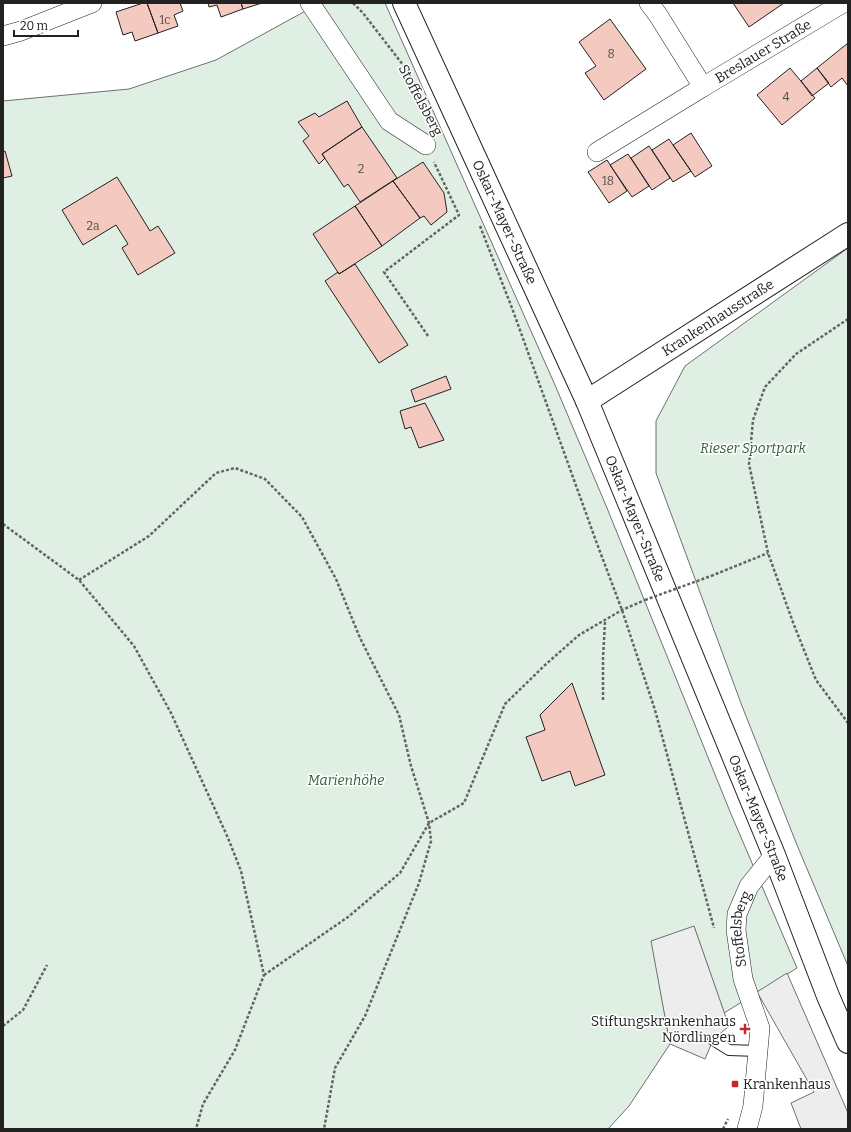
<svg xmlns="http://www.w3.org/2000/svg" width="851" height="1132" viewBox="0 0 851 1132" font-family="Bitter,serif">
	<rect width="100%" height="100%" fill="#fff"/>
	<path fill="#e0efe3" stroke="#6f6f6f" d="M320 3H385L555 385 607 508 731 814 797 968 724 1013 694 927 652 941 670 1044 629 1106 608 1129H3V101L129 89 216 60Z
		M848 248V966L797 845 742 706 656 473V421L685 366Z"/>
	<path fill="#ededed" stroke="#6f6f6f" d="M694 926 729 1026 713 1040 705 1059 670 1044 651 941Z
		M787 973 848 1113V1129H801L791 1103 814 1092 757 992Z"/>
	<path fill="#f3c9c0" stroke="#222" d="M143 3H147L158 33 135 41 132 32 123 35 116 12Z
		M147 3H180L183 11 174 15 178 26 158 33Z
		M208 3H241L243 9 221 17 217 5 209 7Z
		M241 3H262L243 9Z
		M733 3H784L749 27Z
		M610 19 646 69 604 100 585 73 596 66 579 42Z
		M848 43V86L842 78 831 87 817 68Z
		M790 68 815 98 782 125 757 95Z
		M817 68 829 83 812 96 801 81Z
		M347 101 362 127 322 154 325 158 319 164 303 141 309 136 298 122 315 113 319 117Z
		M362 127 397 178 360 202 348 184 344 187 322 154Z
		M691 133 712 166 695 177 673 145Z
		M669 139 691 171 673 182 652 150Z
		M649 146 670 178 652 190 631 158Z
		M5 151 12 176 3 178V152Z
		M628 154 649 186 632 197 610 165Z
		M607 160 627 191 609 203 588 172Z
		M423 162 444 193 447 212 431 225 424 216 420 218 393 181Z
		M117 177 150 231 158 226 175 253 138 275 122 248 128 244 116 225 83 245 62 210Z
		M393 181 420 218 382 246 355 206Z
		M355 206 382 246 339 274 313 234Z
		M355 264 408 345 379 363 325 281 338 272 339 274Z
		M446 376 451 389 415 402 411 390Z
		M425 403 444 440 419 448 411 427 405 429 400 411Z
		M572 683 605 775 575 786 570 771 542 781 526 737 545 730 540 715Z"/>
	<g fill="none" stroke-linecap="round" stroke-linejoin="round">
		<g stroke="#222" stroke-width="12">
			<path id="service" d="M713 1040 729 1050 758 1051"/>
		</g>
		<g stroke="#222" stroke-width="20">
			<g id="minor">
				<path d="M310 3 389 121 426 145"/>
				<path d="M3 36 21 31 92 3"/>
				<path id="s1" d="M703 87 843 3"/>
				<path d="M597 152 703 87 658 15 649 3"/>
				<path id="s2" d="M747 1129 753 1106 760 1028 743 979 736 930 737 914 749 886 774 855"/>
			</g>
		</g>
		<g stroke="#222" stroke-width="24">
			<g id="tertiary">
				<path id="s3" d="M587 401 848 234"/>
			</g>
		</g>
		<g stroke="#222" stroke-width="24">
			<g id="secondary">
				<path id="s4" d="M404 3 587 401 774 855 828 996 848 1042"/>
			</g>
		</g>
		<path stroke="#646464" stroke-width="2.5" stroke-dasharray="3 2" stroke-linecap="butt" d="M353 3 363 13 410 74 421 98
			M480 226 512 308 596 541 622 610 655 710 714 928
			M848 319 796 354 765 387 753 420 749 464 768 553 794 625 816 680 848 723
			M428 336 384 272 459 215 434 162
			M3 524 79 580 134 646 171 713 228 838 241 871 264 975 235 1050 203 1104 196 1129
			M711 576 768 553
			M79 580 149 536 216 473 235 468 265 479 302 517 336 579 360 638 399 715 411 766 429 823 431 841 419 883 365 1016 335 1068 324 1129
			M603 700V658L605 622
			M264 975 348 917 400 873 429 823 464 803 505 704 545 665 579 635 622 610 645 600
			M3 1026 23 1010 47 965
			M723 1129 728 1119"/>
		<use href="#service" stroke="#fff" stroke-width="10"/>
		<use href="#minor" stroke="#fff" stroke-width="19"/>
		<use href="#tertiary" stroke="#fff" stroke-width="22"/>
		<use href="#secondary" stroke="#fff" stroke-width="22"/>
		<path stroke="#646464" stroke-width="2.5" stroke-dasharray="3 2" stroke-linecap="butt" d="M645 600 711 576"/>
	</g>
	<g fill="#c62828" stroke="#fff" stroke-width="1.5">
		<path d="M743 1023h4v4h4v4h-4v4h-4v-4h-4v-4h4z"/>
		<rect x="731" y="1080" width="8" height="8" rx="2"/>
	</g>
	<g text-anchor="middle" stroke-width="3" stroke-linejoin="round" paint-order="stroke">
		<g font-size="12" fill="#564c4a">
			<text x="165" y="24">1c</text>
			<text x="611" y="58">8</text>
			<text x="786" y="101">4</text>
			<text x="361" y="173">2</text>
			<text x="608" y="185">18</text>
			<text x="93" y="230">2a</text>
		</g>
		<g font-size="14" fill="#222" stroke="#fff">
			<text dy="5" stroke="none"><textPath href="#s1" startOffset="70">Breslauer Straße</textPath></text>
			<text transform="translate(421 100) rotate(62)" y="5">Stoffelsberg</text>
			<text dy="5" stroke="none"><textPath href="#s4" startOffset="241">Oskar-Mayer-Straße</textPath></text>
			<text dy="5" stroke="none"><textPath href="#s3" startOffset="155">Krankenhausstraße</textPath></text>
			<text dy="5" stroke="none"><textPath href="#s4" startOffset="565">Oskar-Mayer-Straße</textPath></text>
			<text dy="5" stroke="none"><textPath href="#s4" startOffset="889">Oskar-Mayer-Straße</textPath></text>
			<text dy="5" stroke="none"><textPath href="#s2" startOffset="205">Stoffelsberg</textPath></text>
		</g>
		<g font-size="14" font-style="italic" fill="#2f5e38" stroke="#fff">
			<text x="753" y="453">Rieser Sportpark</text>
			<text x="346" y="785">Marienhöhe</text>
		</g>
		<g font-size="14" fill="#222" stroke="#fff" text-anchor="end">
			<text x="736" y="1026">Stiftungskrankenhaus<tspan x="736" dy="16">Nördlingen</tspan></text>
			<text x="743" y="1089" text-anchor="start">Krankenhaus</text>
		</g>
	</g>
	<rect width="851" height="1132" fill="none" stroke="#222222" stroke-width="8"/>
	<path d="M14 30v6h64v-6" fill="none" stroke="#222222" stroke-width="2"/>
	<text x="20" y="30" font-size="12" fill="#222222" stroke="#ffffff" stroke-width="3" paint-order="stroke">20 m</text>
</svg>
